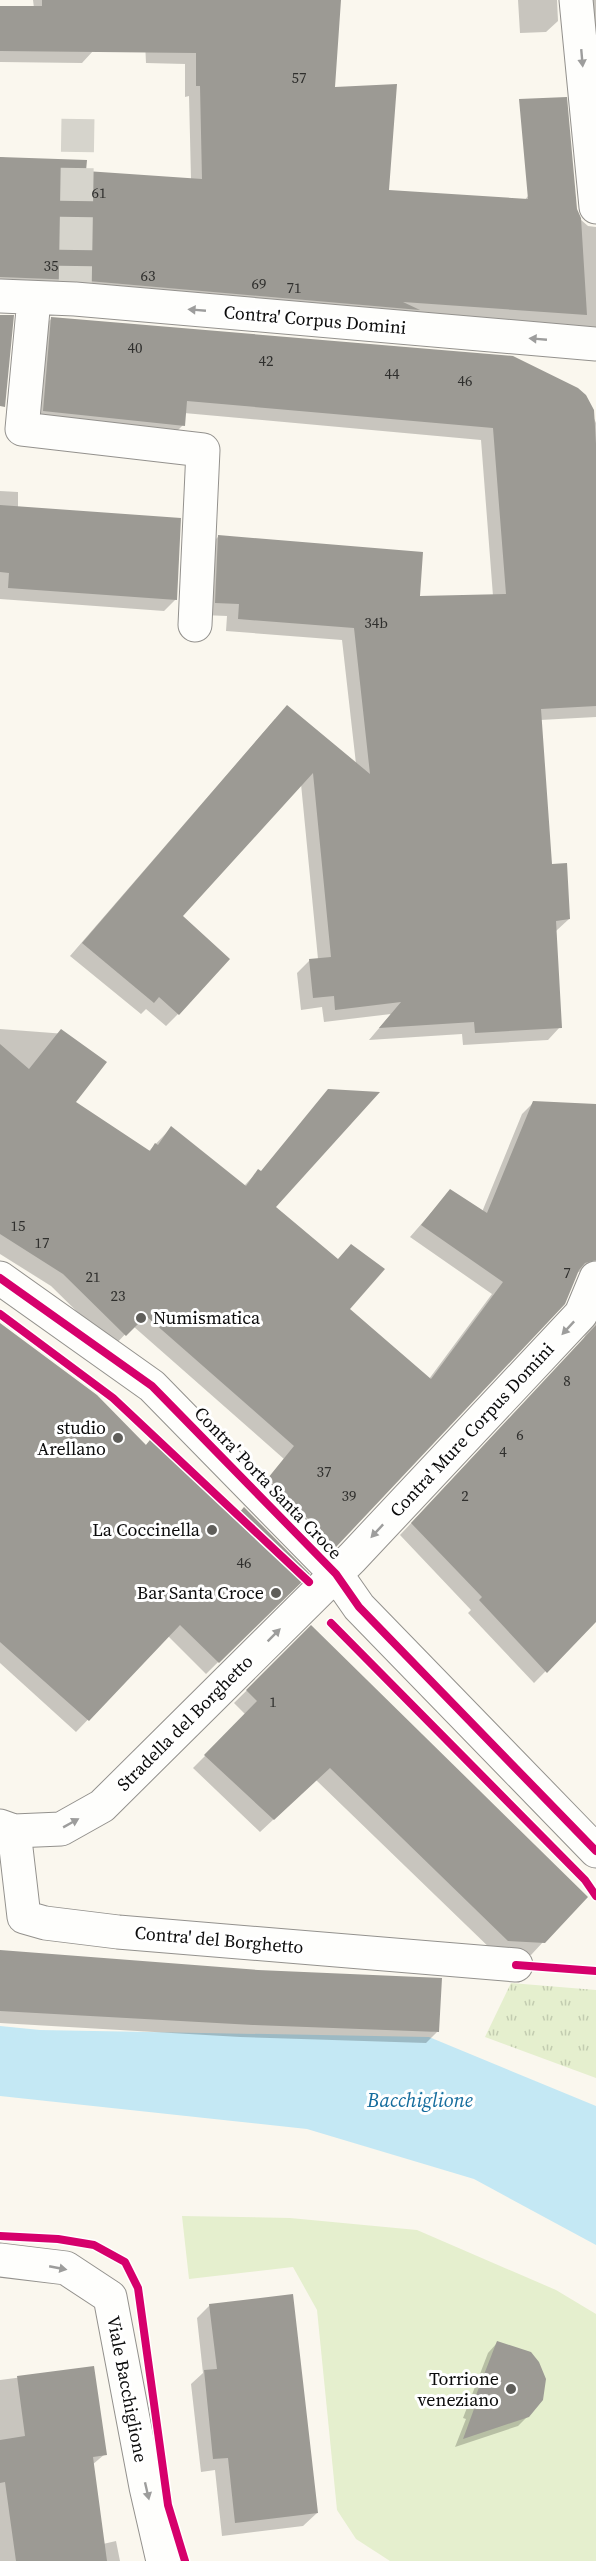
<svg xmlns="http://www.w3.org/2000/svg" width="596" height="2561" viewBox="0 0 596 2561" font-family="'Source Serif 4',serif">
	<defs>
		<pattern id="grass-tufts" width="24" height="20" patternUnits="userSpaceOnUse" patternTransform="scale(1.5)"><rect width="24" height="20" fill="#e5efce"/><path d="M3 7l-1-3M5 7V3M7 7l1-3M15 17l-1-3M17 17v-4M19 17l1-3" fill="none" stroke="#c3ccb0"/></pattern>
	</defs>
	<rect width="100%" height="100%" fill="#faf7ee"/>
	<path fill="url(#grass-tufts)" d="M511 1983 596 1990V2078L485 2037Z"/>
	<path fill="#e5efce" d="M182 2216 290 2218 417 2230 556 2290 596 2314V2561H390L356 2539 337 2510 317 2310 293 2267 189 2279Z"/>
	<path fill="#c4e8f4" d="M0 2026 40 2030 429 2037 596 2106V2245L474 2179 307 2129 0 2096Z"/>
	<path fill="#0003" d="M33 0H87L93 51 82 63 0 62V8H34Z
		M143 0H339L334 88 388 192 524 201 528 196 576 210 580 219 588 226 596 227V327L0 289V157L85 172 191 179 189 96 185 97V64L146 63Z
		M518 0H557L558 21 546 32 520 33Z
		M579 0H596V31H586Z
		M52 318 584 396 596 423V717L540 720 550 865 569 919 556 931 560 1027 548 1040 463 1045 462 1034 369 1040 391 1014 324 1022 322 1007 301 1010 297 973 310 960 318 959 301 784 181 916 178 1014 166 1026 146 1009 141 1014 70 956 275 719 356 764 342 640 226 631 227 616 203 615 206 549 218 537 418 598 493 596 481 440 184 413 183 425 171 437 31 423 39 331Z
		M0 491 18 492V508L176 599 164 611 0 599Z
		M0 1029 66 1034 74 1102 148 1152 171 1128 244 1186 258 1171 274 1207 348 1309 429 1379 492 1294 410 1237 450 1191 482 1212 522 1114 534 1102 596 1106V1276L592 1272 581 1271 576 1273 564 1303 323 1558 258 1491 284 1459 133 1326 113 1347 51 1286 0 1254Z
		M596 1312V1620L534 1683 468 1613 471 1610 400 1535 583 1340Z
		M0 1325 145 1446 153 1438 307 1574 206 1674 168 1636 76 1732 0 1663Z
		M311 1627 544 1941 531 1955 495 1953 316 1780 260 1832 193 1768 246 1715 234 1703Z
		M0 1951 437 2032 426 2043 240 2037 0 2023Z
		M210 2305 317 2513 303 2526 222 2536 215 2470 201 2472 191 2384 203 2373 197 2318Z
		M497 2343 528 2416 518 2426 455 2447 466 2419 463 2418 488 2353Z
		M93 2368 105 2454 92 2465 103 2544 116 2541 120 2561H0V2380Z"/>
	<path fill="#9c9a94" d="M42 0H341L335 87 397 84 389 190 528 199 519 99 567 97 577 209 581 218 587 315 403 302 420 310 77 280 0 277V157L87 160 86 171 202 179 200 86H196V53L0 51V6H42Z
		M0 315H14L5 407 0 406Z
		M51 317 513 356 578 388 586 395 594 410 596 444V706L541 709 552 864 567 863 570 919 556 921 562 1028 475 1033 474 1022 379 1028 401 1002 335 1010 334 996 313 998 309 959 331 957 313 773 183 916 230 959 179 1015 159 997 154 1003 82 943 287 705 370 774 354 628 238 619 239 604 215 603 218 535 423 552 420 596 506 594 493 428 187 401 185 426 43 411Z
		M0 505 181 518 177 600 8 588 9 573 0 572Z
		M61 1029 107 1062 76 1102 150 1151 155 1143 158 1145 171 1126 246 1186 258 1169 261 1171 328 1089 380 1092 276 1207 338 1259 351 1244 385 1269 350 1309 431 1379 503 1282 421 1225 450 1189 487 1213 533 1101 596 1104V1260L585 1263 579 1270 565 1304 336 1547 268 1478 294 1446 146 1316 126 1336 63 1274 0 1234V1044L29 1069Z
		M0 1323 97 1395 146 1445 153 1436 175 1452 239 1513 244 1507 310 1574 219 1663 180 1625 89 1721 0 1642Z
		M596 1325V1622L547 1673 479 1600 482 1597 411 1523Z
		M311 1625 588 1897 545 1943 508 1941 330 1768 274 1820 204 1755 257 1701 246 1690Z
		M0 1950 258 1970 442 1978 439 2032 253 2025 0 2011Z
		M293 2294 318 2513 235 2523 228 2458 213 2459 204 2370 217 2369 209 2304Z
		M497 2341 531 2352 539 2362 546 2379 543 2400 529 2417 463 2439 474 2409 471 2408Z
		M94 2366 107 2455 93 2457 107 2561H16L5 2482 0 2483V2440L25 2436 17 2376Z"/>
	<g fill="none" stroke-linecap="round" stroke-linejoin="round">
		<path stroke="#d6d4cc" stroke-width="33" stroke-dasharray="33 16" stroke-linecap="butt" d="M75 299 78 117"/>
		<g stroke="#93918d" stroke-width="35">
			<path id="street" d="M576 0 596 207
				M0 296 75 299 596 344
				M34 299 22 429 203 450 195 625
				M0 1278 152 1386 336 1574 359 1607 596 1851
				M0 1826 14 1831 61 1829 102 1806 352 1558 581 1314 596 1278
				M14 1831 24 1917 45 1923 118 1932 516 1965
				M0 2260 66 2268 110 2297 146 2487 163 2561"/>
		</g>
		<use href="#street" stroke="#fefefc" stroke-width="33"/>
		<g stroke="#fff" stroke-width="11">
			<path id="cycleway" d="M0 1278 152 1386 336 1574 359 1607 596 1851
				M0 1314 113 1398 309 1582
				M331 1623 585 1880 596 1896
				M516 1965 596 1971
				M0 2236 58 2239 94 2245 125 2262 138 2288 168 2505 185 2561"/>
		</g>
		<use href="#cycleway" stroke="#d6006c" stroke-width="8"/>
	</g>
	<defs><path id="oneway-solid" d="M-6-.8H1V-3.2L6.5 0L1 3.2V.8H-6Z" transform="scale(1.5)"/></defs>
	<g fill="#9d9d9c">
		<use href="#oneway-solid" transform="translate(582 58) rotate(85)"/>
		<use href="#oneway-solid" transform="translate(197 310) rotate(-175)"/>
		<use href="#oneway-solid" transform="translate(538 339) rotate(-175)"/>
		<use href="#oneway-solid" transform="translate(568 1328) rotate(133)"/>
		<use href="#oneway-solid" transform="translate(377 1531) rotate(133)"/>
		<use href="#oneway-solid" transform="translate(274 1635) rotate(-45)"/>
		<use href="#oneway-solid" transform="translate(71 1823) rotate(-29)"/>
		<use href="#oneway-solid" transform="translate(58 2268) rotate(11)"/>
		<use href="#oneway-solid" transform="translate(147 2491) rotate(77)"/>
	</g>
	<g fill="#5f5e5a" stroke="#fff" stroke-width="2">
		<circle cx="141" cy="1318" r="6"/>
		<circle cx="118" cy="1438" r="6"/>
		<circle cx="212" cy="1530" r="6"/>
		<circle cx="276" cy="1593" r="6"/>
		<circle cx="511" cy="2389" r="6"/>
	</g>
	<g text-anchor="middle" stroke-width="6" stroke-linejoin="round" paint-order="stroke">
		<g font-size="15" fill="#2f2f2d">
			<text x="299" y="83">57</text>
			<text x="99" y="198">61</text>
			<text x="51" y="271">35</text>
			<text x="148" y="281">63</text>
			<text x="259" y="289">69</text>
			<text x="294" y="293">71</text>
			<text x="135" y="353">40</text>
			<text x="266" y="366">42</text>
			<text x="392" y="379">44</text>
			<text x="465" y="386">46</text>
			<text x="376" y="628">34b</text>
			<text x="18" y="1231">15</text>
			<text x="42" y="1248">17</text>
			<text x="567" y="1278">7</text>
			<text x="93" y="1282">21</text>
			<text x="118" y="1301">23</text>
			<text x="567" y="1386">8</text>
			<text x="520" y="1440">6</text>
			<text x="503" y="1457">4</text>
			<text x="324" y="1477">37</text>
			<text x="349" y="1501">39</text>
			<text x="465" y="1501">2</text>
			<text x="244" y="1568">46</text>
			<text x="273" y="1707">1</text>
		</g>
		<g font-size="18" fill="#0b0b0b" stroke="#fff">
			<text transform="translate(315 320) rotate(5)" y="6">Contra' Corpus Domini</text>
			<text transform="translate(472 1430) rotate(-47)" y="6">Contra' Mure Corpus Domini</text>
			<text transform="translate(268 1483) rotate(46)" y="6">Contra' Porta Santa Croce</text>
			<text transform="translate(185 1723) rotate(-45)" y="6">Stradella del Borghetto</text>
			<text transform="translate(219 1940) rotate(5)" y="6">Contra' del Borghetto</text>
			<text transform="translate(127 2389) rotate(79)" y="6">Viale Bacchiglione</text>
		</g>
		<g font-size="18" fill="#0b0b0b" stroke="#fff" text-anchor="end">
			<text x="153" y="1324" text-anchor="start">Numismatica</text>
			<text x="106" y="1434">studio<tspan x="106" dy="21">Arellano</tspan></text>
			<text x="200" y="1536">La Coccinella</text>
			<text x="264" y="1599">Bar Santa Croce</text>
			<text x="499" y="2385">Torrione<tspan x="499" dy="21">veneziano</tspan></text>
		</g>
		<g font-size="20" font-style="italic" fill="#146c9d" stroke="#fff">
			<text x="420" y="2107">Bacchiglione</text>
		</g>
	</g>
</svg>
